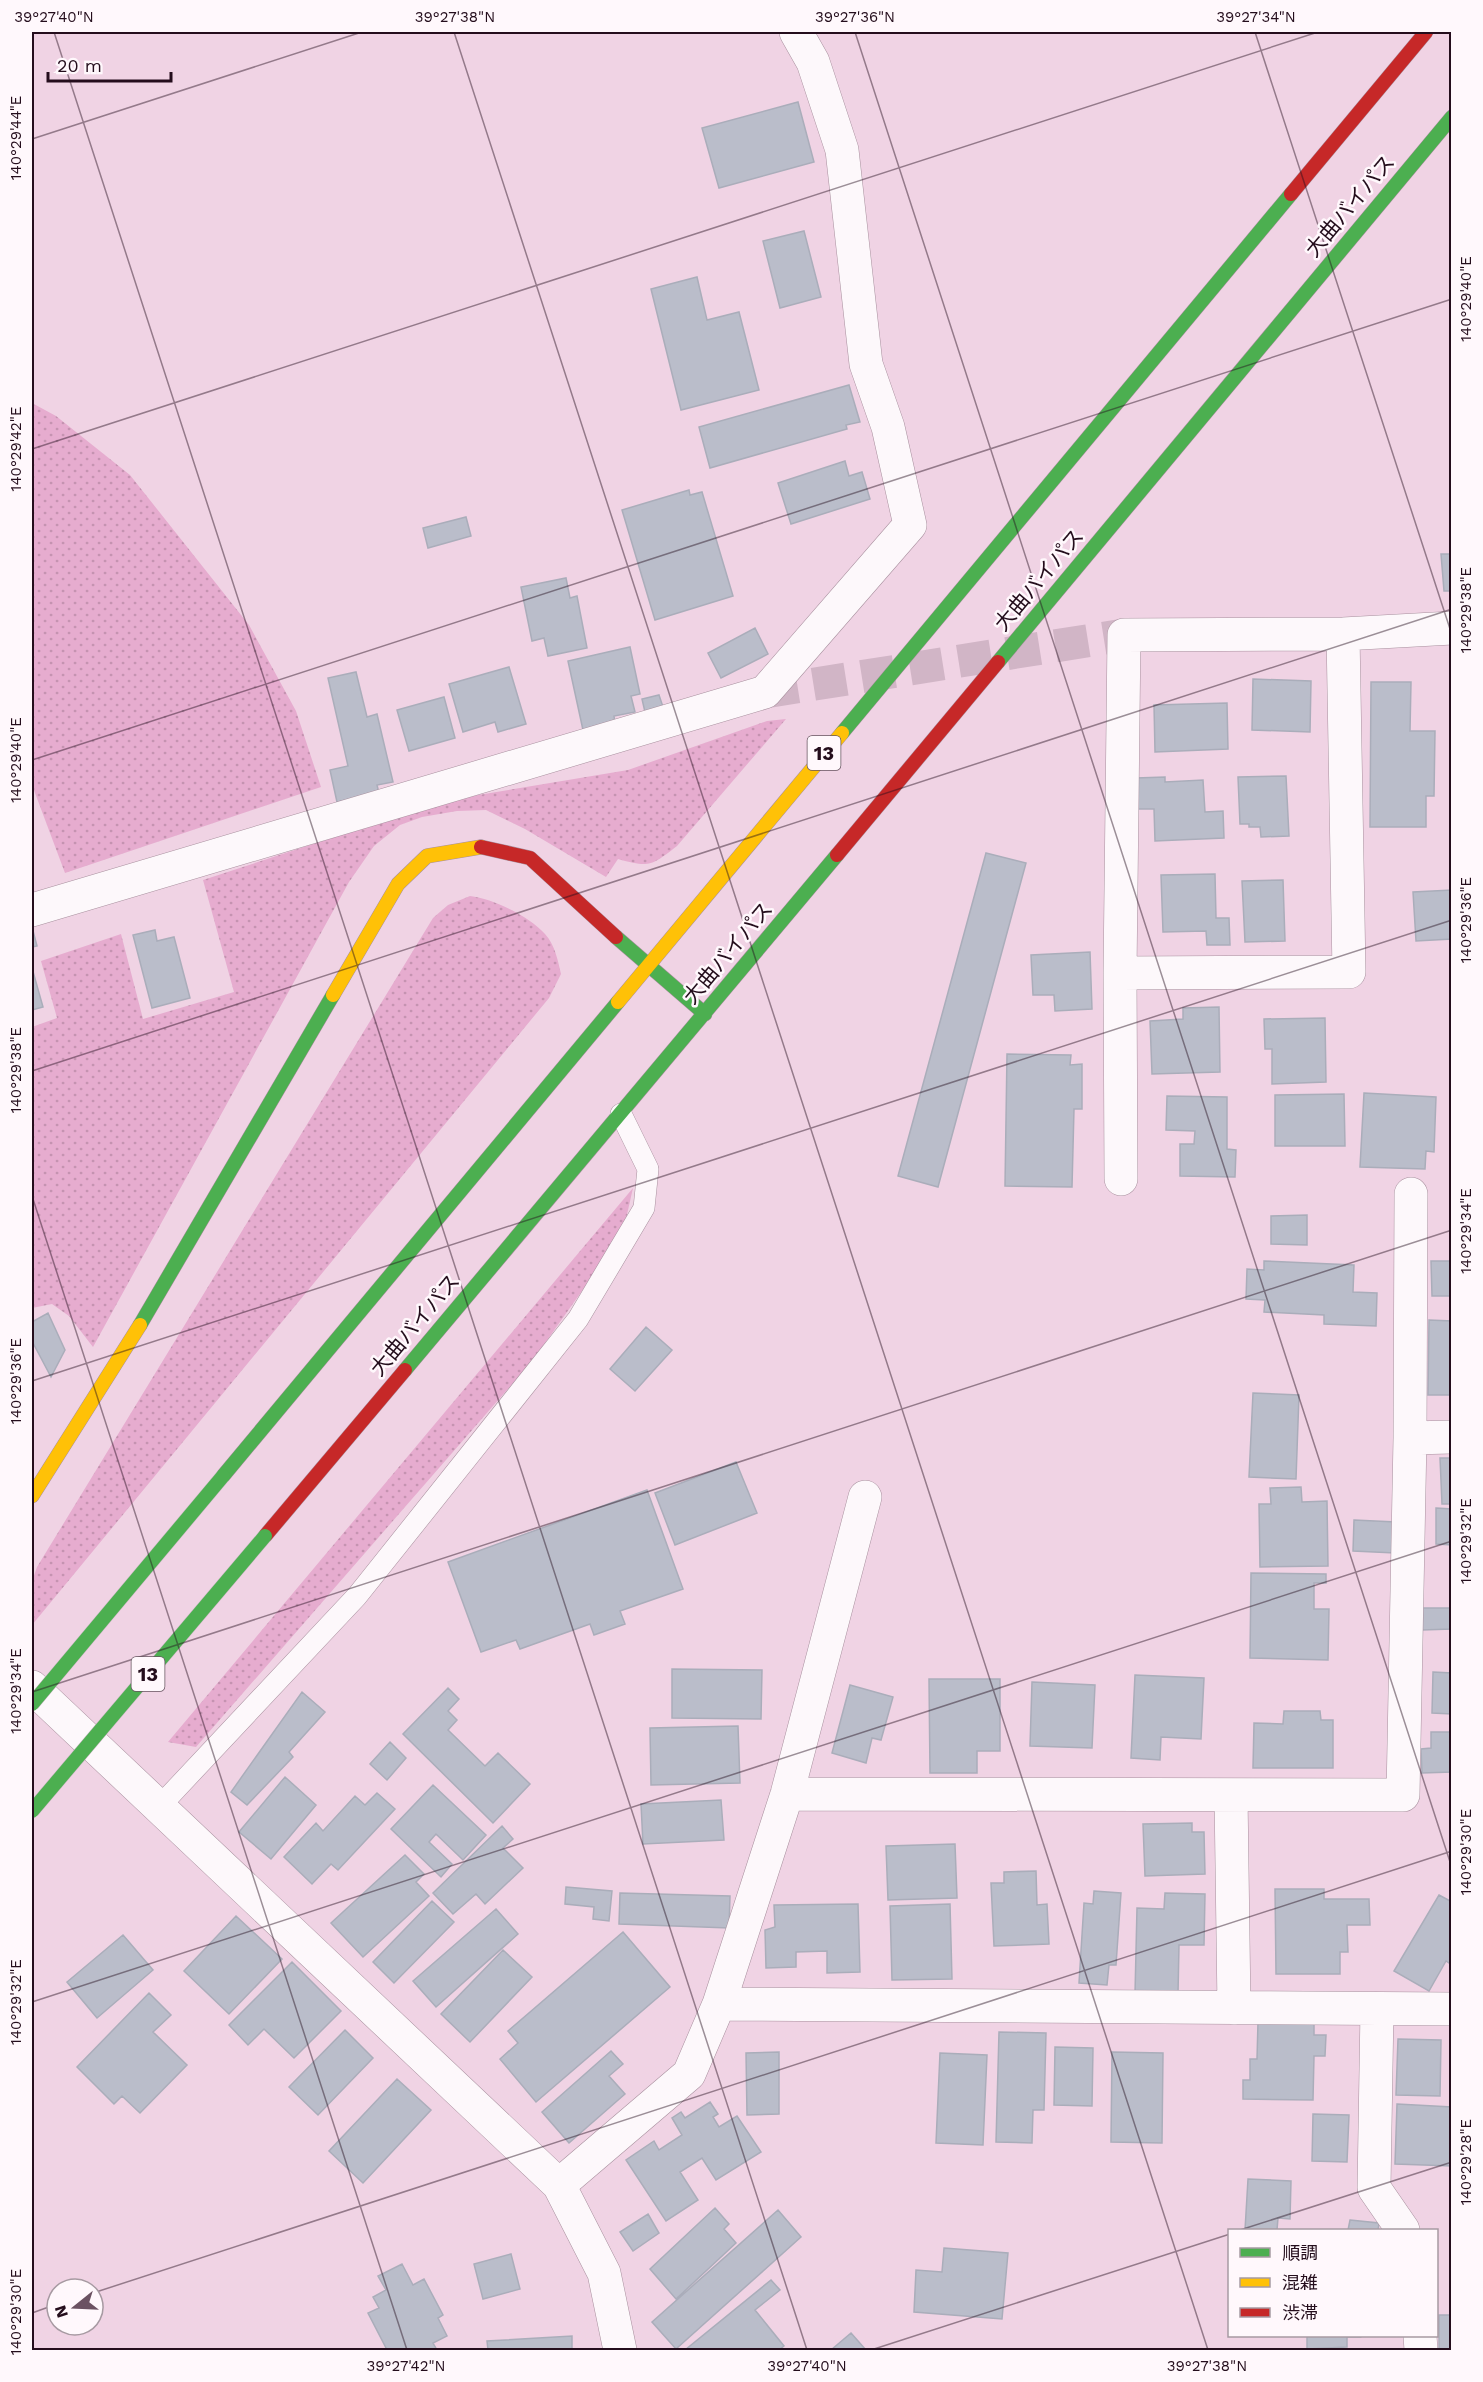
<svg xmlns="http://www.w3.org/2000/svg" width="1483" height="2382" viewBox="0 0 1483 2382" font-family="'Work Sans','Noto Sans JP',sans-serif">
	<defs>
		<pattern id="grass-dots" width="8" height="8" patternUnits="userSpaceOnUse" patternTransform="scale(1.5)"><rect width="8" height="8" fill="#e6accf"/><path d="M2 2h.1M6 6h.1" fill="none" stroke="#c593b1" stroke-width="1.8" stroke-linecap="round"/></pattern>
	</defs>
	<rect width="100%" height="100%" fill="#f0d3e4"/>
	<path fill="url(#grass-dots)" d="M32 403 56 416 130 475 249 625 296 711 321 787 65 873 32 785Z
		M786 719 677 846C651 866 650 868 618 859L606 877 525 829 486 810 457 811 422 817 400 825 374 846 349 882 93 1347 69 1316 52 1304 32 1308V1027L57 1018 41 961 121 934 143 1019 234 992 203 880 448 800 628 770 767 721Z
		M470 896C494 899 529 916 545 934 555 945 558 961 561 974L549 998 32 1625V1581L37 1567 433 918 448 905Z
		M633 1188 626 1219 616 1243 533 1360 196 1747 168 1742Z"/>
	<path fill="#babdca" stroke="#aaadba" stroke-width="1.5" d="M798 102 814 162 719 188 702 128Z
		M804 231 821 297 780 308 763 241Z
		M697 277 707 320 739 312 759 390 681 410 651 289Z
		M849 385 860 422 846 425 847 429 710 468 699 427Z
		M845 461 849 476 862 472 870 499 791 524 778 483Z
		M689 490 690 495 702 492 733 596 655 620 622 510Z
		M466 517 471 536 428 548 423 528Z
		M1441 554H1452V591H1444Z
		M566 578 570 598 577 596 587 648 548 656 544 638 532 641 521 587Z
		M755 628 768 654 721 678 708 653Z
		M630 647 640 694 631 696 635 712 614 716 615 723 583 730 568 661Z
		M509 667 526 724 498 732 495 722 463 732 449 684Z
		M356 672 367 717 377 714 393 782 377 785 379 793 337 802 330 770 348 766 328 678Z
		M1253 679 1311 681 1310 732 1252 730Z
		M1371 682H1411L1410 731H1435L1434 796H1426V827H1370Z
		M659 695 663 707 645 712 642 699Z
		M444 697 455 738 409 751 397 710Z
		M1227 703 1228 749 1155 752 1154 705Z
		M1286 776 1289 836 1261 837 1260 827H1249V824H1240L1238 777Z
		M1165 777V782L1203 780 1205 812 1223 811 1224 838 1155 841 1154 809H1138L1136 778Z
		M986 853 1026 863 938 1187 898 1176Z
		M1215 874 1216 918H1229L1230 945H1207L1206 931 1163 932 1161 875Z
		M1283 880 1285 941 1245 942 1242 881Z
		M1452 890V939L1416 941 1413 892Z
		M32 927 37 946 32 947Z
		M155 930 157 941 174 937 190 998 152 1008 133 935Z
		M1090 952 1092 1009 1055 1011 1054 995H1033L1031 955Z
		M32 968 43 1007 32 1010Z
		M1219 1007 1220 1072 1152 1074 1150 1021 1183 1019V1008Z
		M1325 1018 1326 1082 1272 1084V1049H1265L1264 1019Z
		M1007 1054 1071 1055 1070 1065 1082 1064V1109H1074L1072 1187 1005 1186Z
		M1364 1093 1436 1097 1434 1152 1426 1151 1425 1169 1360 1167Z
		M1344 1094 1345 1146H1275V1095Z
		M1167 1096 1227 1097V1149L1236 1150 1235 1177 1180 1176V1144H1194L1195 1131 1166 1130Z
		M1307 1215V1245L1271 1244V1216Z
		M1264 1261 1354 1265 1353 1292 1377 1293 1376 1326 1324 1324V1315L1264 1312 1265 1300 1246 1299 1247 1269 1264 1270Z
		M1431 1261H1452V1296H1432Z
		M48 1313 65 1350 51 1377 32 1341V1322Z
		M1429 1320 1452 1321V1395H1428Z
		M646 1327 672 1350 635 1391 610 1369Z
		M1253 1393 1299 1395 1296 1479 1249 1477Z
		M1440 1458H1452V1504H1442Z
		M736 1462 757 1513 675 1545 655 1493Z
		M1301 1487 1302 1502 1327 1501 1328 1566 1260 1567 1259 1504H1271L1270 1488Z
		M647 1490 683 1589 620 1611 625 1624 594 1635 590 1624 520 1649 516 1640 481 1652 448 1562Z
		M1436 1508 1452 1509V1545L1436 1544Z
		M1354 1520 1396 1522 1395 1553 1353 1551Z
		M1251 1573 1326 1574V1583H1314V1609H1329L1328 1660 1250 1658Z
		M1422 1608H1452V1629L1422 1630Z
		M672 1669 762 1670 761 1719 672 1718Z
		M1433 1672 1452 1673V1714L1432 1713Z
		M1135 1675 1204 1678 1201 1739 1161 1737 1160 1760 1131 1758Z
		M929 1679H1000V1751H977V1773H930Z
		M1032 1682 1095 1685 1092 1748 1030 1746Z
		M850 1685 893 1697 881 1740 872 1738 866 1763 832 1753Z
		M448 1688 459 1699 448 1711 457 1720 448 1730 485 1766 498 1753 530 1784 493 1823 403 1734Z
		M302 1692 325 1712 289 1752 293 1757 247 1805 231 1792Z
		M1284 1711H1320L1321 1720H1333V1768H1253L1254 1723 1283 1724Z
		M738 1726 740 1783 651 1785 650 1728Z
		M1431 1732H1452V1772L1422 1773 1421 1749 1431 1748Z
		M390 1742 406 1758 387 1780 370 1764Z
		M285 1777 316 1805 271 1859 239 1832Z
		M433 1785 486 1835 463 1860 436 1834 429 1842 452 1864 441 1877 391 1829Z
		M377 1793 395 1809 338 1870 331 1864 312 1884 284 1857 316 1823 323 1831 355 1796 365 1805Z
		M721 1800 724 1840 643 1844 641 1804Z
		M1192 1823V1832H1204L1205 1874 1145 1876 1143 1824Z
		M502 1826 513 1839 503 1848 523 1868 485 1904 476 1894 453 1914 433 1893Z
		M955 1844 957 1898 888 1900 886 1846Z
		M405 1855 424 1874 416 1882 429 1896 363 1957 331 1923Z
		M1036 1871 1037 1905 1047 1904 1049 1944 994 1946 991 1883H1004V1872Z
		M566 1887 612 1891 609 1921 593 1919 594 1907 565 1904Z
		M1275 1889H1324V1899H1369L1370 1925H1347L1348 1952H1340V1974H1276Z
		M1094 1891 1121 1893 1116 1965H1109L1107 1985 1079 1983 1084 1903 1093 1904Z
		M620 1893 730 1896 729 1928 619 1924Z
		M1165 1893 1205 1894 1204 1945H1179L1178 1994H1135L1137 1908 1164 1909Z
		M1439 1895 1452 1902V1965L1446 1961 1429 1991 1394 1971Z
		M432 1901 454 1922 394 1983 373 1962Z
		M858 1904 860 1972 827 1973V1951L796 1952V1967L766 1968 765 1930 775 1927 774 1905Z
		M950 1904 952 1979 892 1980 890 1906Z
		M496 1909 518 1934 436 2007 413 1981Z
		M236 1916 282 1959 229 2014 184 1971Z
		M623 1932 670 1987 536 2102 500 2059 518 2043 508 2031Z
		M123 1935 153 1970 97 2018 67 1982Z
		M503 1950 532 1977 470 2042 441 2014Z
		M292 1962 341 2011 294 2058 264 2029 248 2045 229 2025Z
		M149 1993 171 2015 153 2032 187 2065 140 2113 122 2096 114 2104 77 2067Z
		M1258 2022 1314 2023V2035H1326L1325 2056H1314L1313 2100 1243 2099V2080H1250V2059H1257Z
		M345 2030 373 2058 318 2115 289 2087Z
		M999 2032 1046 2033 1044 2110H1033L1032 2143 996 2142Z
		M1398 2039 1441 2040 1440 2096 1396 2095Z
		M1055 2047 1093 2048 1092 2106 1054 2105Z
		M611 2051 623 2064 609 2076 625 2094 569 2143 542 2112Z
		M779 2052V2114L747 2115 746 2053Z
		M1112 2052 1163 2053 1162 2143 1111 2142Z
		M940 2053 987 2055 983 2145 936 2143Z
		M397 2079 431 2110 363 2183 329 2151Z
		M710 2102 718 2114 713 2117 719 2127 737 2116 761 2152 716 2180 702 2158 680 2172 698 2200 666 2221 626 2160 654 2141 659 2150 682 2135 672 2118 681 2112 685 2118Z
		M1397 2104 1452 2107V2166L1395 2164Z
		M1313 2114 1349 2115 1347 2162 1312 2161Z
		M1248 2179 1291 2181 1290 2219 1278 2218 1277 2230H1245Z
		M715 2208 729 2224 724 2229 736 2243 676 2299 650 2269Z
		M778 2210 801 2237 676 2349 652 2322Z
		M648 2214 659 2233 633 2251 620 2232Z
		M1350 2220 1379 2223 1378 2230H1348Z
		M944 2248 1008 2253 1002 2319 914 2312 916 2270 942 2272Z
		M511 2254 520 2289 483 2299 474 2264Z
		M402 2264 413 2285 424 2279 443 2315 438 2318 447 2336 433 2343 437 2350H382L386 2348 368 2313 379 2308 373 2297 386 2290 378 2276Z
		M771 2280 780 2290 755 2310 784 2346 779 2350H685Z
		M1439 2315H1452V2350H1439Z
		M851 2333 866 2350H831Z
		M572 2336V2350H488L487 2341Z
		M1307 2336H1359L1360 2337H1347V2347L1307 2349Z"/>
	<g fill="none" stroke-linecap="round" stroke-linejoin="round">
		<path stroke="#d1b5c6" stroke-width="33" stroke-dasharray="33 16" stroke-linecap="butt" d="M765 692 1124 635"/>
		<g stroke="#a8909e" stroke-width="22">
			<path id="lane" d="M159 1807 357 1596 578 1319 644 1208 648 1169 621 1114"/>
		</g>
		<g stroke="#a8909e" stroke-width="34">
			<path id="street" d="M1343 634 1349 972 1120 973 1124 635 1343 634 1452 628
				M32 910 765 692 910 525 888 427 866 364 842 150 813 62 796 32
				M1120 973 1121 1179
				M1411 1194 1410 1438 1452 1437
				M32 1687 559 2185 604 2273 620 2350
				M787 1794 1403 1795 1410 1438
				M1231 1795 1234 2008
				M719 2004 1452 2009
				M1377 2009 1374 2188 1403 2230
				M559 2185 689 2074 719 2004 787 1794 865 1497
				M1420 2336 1421 2350"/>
		</g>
		<g stroke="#a8909e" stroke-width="15">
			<path id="fast" d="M998 662 1452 117
				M842 733 1291 194
				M616 937 705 1014
				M140 1325 333 995
				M405 1370 837 855
				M223 1476 618 1002"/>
		</g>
		<g stroke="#a8909e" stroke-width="15">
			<path id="slow" d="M333 995 398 884 427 856 481 847
				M618 1002 842 733
				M32 1496 140 1325"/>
		</g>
		<g stroke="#a8909e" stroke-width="15">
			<path id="jam" d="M1291 194 1426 32
				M481 847 530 858 616 937
				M837 855 998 662
				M265 1536 405 1370"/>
		</g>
		<use href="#lane" stroke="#fdf8fb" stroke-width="21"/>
		<use href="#street" stroke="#fdf8fb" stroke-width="33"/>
		<use href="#fast" stroke="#4caf50" stroke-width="14"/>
		<use href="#slow" stroke="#ffc107" stroke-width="14"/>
		<use href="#jam" stroke="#c62828" stroke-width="14"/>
		<g stroke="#c5b6bf" stroke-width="15" stroke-linecap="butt">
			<path id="fast-bridge" d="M32 1704 223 1476
				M32 1811 265 1536"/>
		</g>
		<use href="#fast-bridge" stroke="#4caf50" stroke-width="14"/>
	</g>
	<path fill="none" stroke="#240d1c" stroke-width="1.5" stroke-opacity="0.45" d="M54 32 807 2350M454 32 1208 2350M855 32 1452 1868M1255 32 1452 635M32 139 362 32M32 449 1318 32M32 760 1452 299M32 1071 1452 609M32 1196 407 2350M32 1381 1452 920M32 1692 1452 1230M32 2002 1452 1541M1240 2230 1452 2162M93 2293 1452 1851M32 2313 57 2304M871 2350 1230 2234"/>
	<g text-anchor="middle" stroke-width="5" stroke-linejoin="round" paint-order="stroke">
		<g fill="#fff8fc" stroke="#66545f" stroke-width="1.5">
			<rect x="807.5" y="736" width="33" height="34" rx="4.5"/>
			<rect x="131.5" y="1657" width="33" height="34" rx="4.5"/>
		</g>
		<g font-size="20" font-weight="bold" fill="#240d1c">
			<text x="824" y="760">13</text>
			<text x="148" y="1681">13</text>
		</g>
		<g font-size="21" fill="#240d1c" stroke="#fff8fc">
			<text transform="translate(1350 206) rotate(-50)" y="7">大曲バイパス</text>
			<text transform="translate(1039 580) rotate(-50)" y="7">大曲バイパス</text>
			<text transform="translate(728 953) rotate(-50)" y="7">大曲バイパス</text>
			<text transform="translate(415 1325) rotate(-50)" y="7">大曲バイパス</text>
		</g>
	</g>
	<rect width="1483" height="2382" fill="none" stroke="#fff8fc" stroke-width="66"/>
	<rect x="1228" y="2229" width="210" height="108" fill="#fff8fc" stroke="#a79aa2" stroke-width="1.5"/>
	<rect x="1240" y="2248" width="30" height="9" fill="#4caf50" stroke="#a79aa2" stroke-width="1.5"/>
	<text x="1282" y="2259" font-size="18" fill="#240d1c">順調</text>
	<rect x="1240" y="2278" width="30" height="9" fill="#ffc107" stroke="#a79aa2" stroke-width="1.5"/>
	<text x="1282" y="2289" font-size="18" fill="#240d1c">混雑</text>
	<rect x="1240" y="2308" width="30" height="9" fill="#c62828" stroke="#a79aa2" stroke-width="1.5"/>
	<text x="1282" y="2319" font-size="18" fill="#240d1c">渋滞</text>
	<g transform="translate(75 2307) rotate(252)"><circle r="28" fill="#fff8fc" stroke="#a79aa2" stroke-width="1.5"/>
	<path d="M0-4.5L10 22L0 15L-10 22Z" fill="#6b5262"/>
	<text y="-9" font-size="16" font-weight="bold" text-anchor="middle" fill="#240d1c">N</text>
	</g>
	<path d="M48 72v9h123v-9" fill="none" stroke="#240d1c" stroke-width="3"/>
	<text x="57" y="72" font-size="18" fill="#240d1c" stroke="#fff8fc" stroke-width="4.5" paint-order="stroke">20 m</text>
	<rect x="33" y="33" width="1417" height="2316" fill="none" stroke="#240d1c" stroke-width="2"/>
	<g font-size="15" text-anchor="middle" fill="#240d1c">
		<text x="54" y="22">39°27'40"N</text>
		<text x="455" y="22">39°27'38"N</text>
		<text x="855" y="22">39°27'36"N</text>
		<text x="1256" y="22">39°27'34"N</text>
		<text transform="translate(16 138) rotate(-90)" y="5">140°29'44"E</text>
		<text transform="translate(1466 299) rotate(-90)" y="5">140°29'40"E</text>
		<text transform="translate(16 449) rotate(-90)" y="5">140°29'42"E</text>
		<text transform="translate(1466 610) rotate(-90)" y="5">140°29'38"E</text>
		<text transform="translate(16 760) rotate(-90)" y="5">140°29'40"E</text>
		<text transform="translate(1466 920) rotate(-90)" y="5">140°29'36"E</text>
		<text transform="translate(16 1070) rotate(-90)" y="5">140°29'38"E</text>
		<text transform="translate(1466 1231) rotate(-90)" y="5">140°29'34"E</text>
		<text transform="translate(16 1381) rotate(-90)" y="5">140°29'36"E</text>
		<text transform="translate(1466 1541) rotate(-90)" y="5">140°29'32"E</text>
		<text transform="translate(16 1691) rotate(-90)" y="5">140°29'34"E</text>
		<text transform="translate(1466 1852) rotate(-90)" y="5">140°29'30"E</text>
		<text transform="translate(16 2002) rotate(-90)" y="5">140°29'32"E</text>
		<text transform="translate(1466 2162) rotate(-90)" y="5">140°29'28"E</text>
		<text transform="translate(16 2312) rotate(-90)" y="5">140°29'30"E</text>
		<text x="406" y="2371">39°27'42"N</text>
		<text x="807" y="2371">39°27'40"N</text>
		<text x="1207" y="2371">39°27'38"N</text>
	</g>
</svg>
